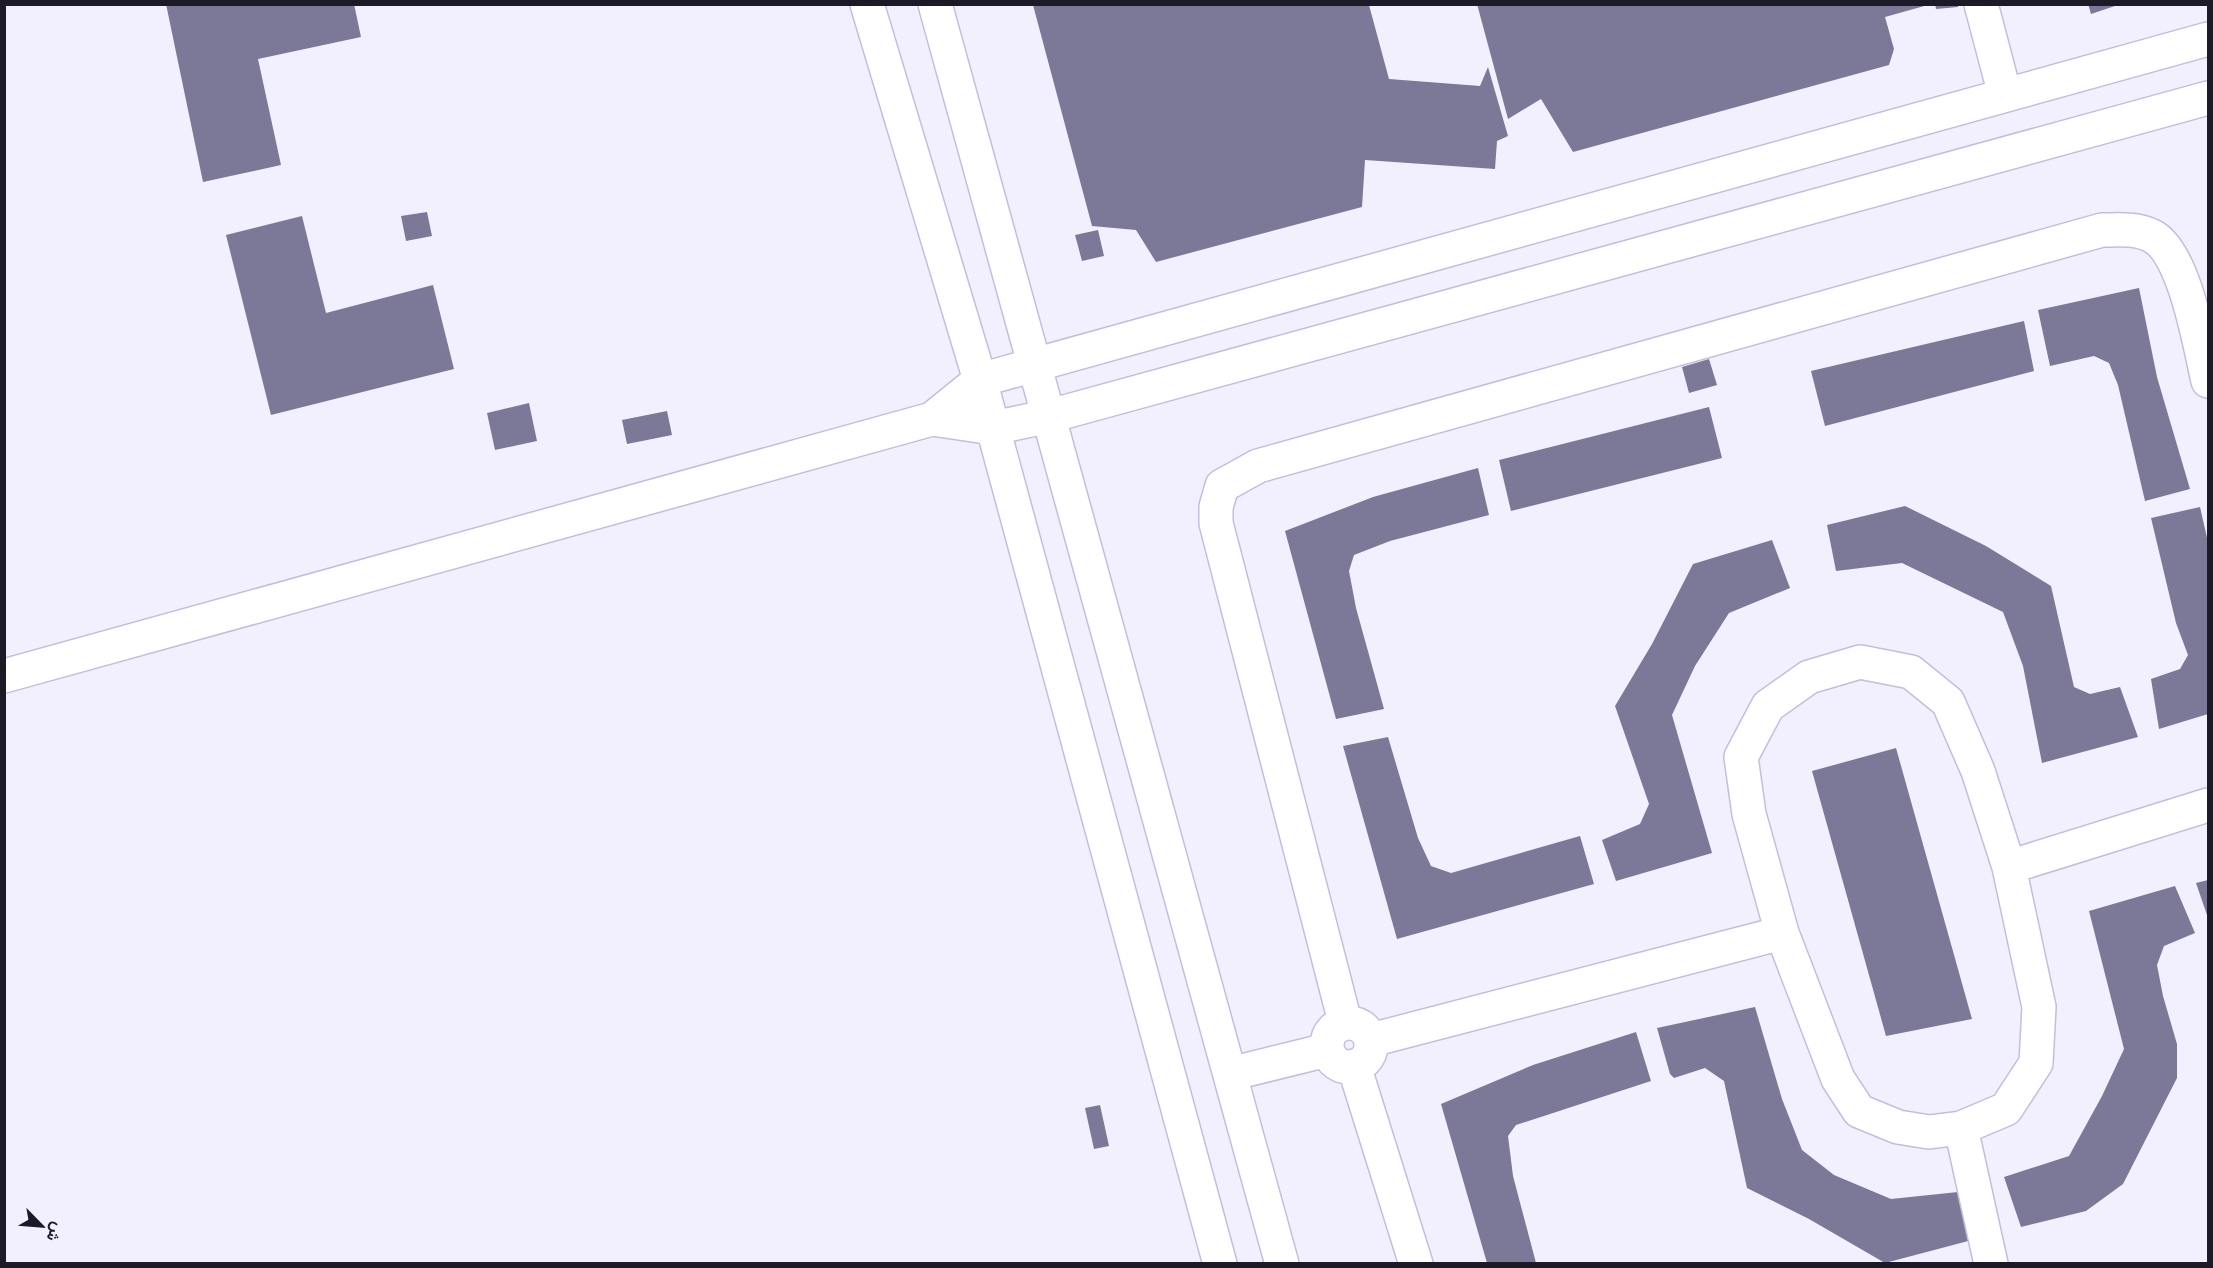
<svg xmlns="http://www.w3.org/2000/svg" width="2213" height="1268" viewBox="0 0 2213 1268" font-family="'Fira Sans Condensed',Vazirmatn,sans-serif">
	<rect width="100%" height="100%" fill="#f2f0fe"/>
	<path fill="#7c7897" d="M166 4H354L361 37 258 59 281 165 203 182Z
		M1477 4H1928V5L1885 17 1894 49 1889 65 1573 152 1541 99 1508 119Z
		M1935 4H1958V7L1936 9Z
		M2088 4H2118V5L2091 14Z
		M1033 5H1369L1389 79 1480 86 1488 67 1508 136 1497 141 1495 169 1365 160 1362 207 1156 262 1136 230 1092 226Z
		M427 212 432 236 406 241 401 216Z
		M302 216 326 313 433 285 454 369 271 415 226 235Z
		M1098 230 1104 256 1082 261 1075 235Z
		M2139 288 2157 377 2190 489 2145 501 2118 385 2109 363 2094 356 2050 366 2038 310Z
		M2024 321 2034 371 1825 426 1811 371Z
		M1709 359 1717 385 1689 393 1682 367Z
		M529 403 537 441 495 450 487 413Z
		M1709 407 1722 458 1511 511 1499 460Z
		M667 411 672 435 627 444 622 420Z
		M1478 468 1489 515 1390 541 1354 555 1349 571 1356 608 1384 709 1336 719 1285 531 1373 497Z
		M1905 506 1986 546 2051 586 2074 687 2090 694 2120 687 2138 737 2042 763 2023 666 2003 612 1902 563 1836 571 1827 525Z
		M2200 507 2208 542V714L2159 729 2151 679 2180 669 2188 655 2176 623 2151 518Z
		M1772 540 1790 588 1729 613 1695 666 1672 715 1712 853 1616 881 1602 840 1640 824 1649 804 1615 706 1652 644 1693 564Z
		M1388 737 1418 838 1431 866 1451 873 1580 836 1594 884 1397 939 1343 746Z
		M1896 748 1972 1019 1886 1036 1812 771Z
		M2208 880V918L2196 883Z
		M2175 886 2195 933 2164 946 2157 965 2163 996 2177 1044V1078L2123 1184 2086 1211 2021 1227 2004 1177 2069 1156 2102 1096 2124 1049 2089 911Z
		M1755 1007 1782 1099 1802 1150 1834 1175 1891 1199 1958 1192 1972 1240 1885 1263 1809 1219 1747 1188 1724 1081 1705 1068 1674 1078 1670 1074 1657 1028Z
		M1636 1032 1651 1081 1516 1125 1508 1136 1513 1176 1536 1263H1487L1441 1104 1533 1065Z
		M1100 1105 1109 1146 1094 1149 1085 1108Z"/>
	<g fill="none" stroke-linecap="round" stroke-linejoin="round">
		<g stroke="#c2bee0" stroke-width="36">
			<path id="minor" d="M867 4 980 380 1220 1264
				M935 4 1282 1264
				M1981 4 2005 95
				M932 419 980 380 2208 39
				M1860 662 1911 672 1948 702 1978 771 2009 867 2039 1007 2036 1063 2006 1109 1961 1128 1929 1132 1898 1127 1859 1111 1838 1079 1782 933 1749 814 1741 757 1768 706 1809 677Z
				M4 676 932 419 993 428 1050 416 2208 98
				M2009 867 2208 805
				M1345 1022 1216 523V507L1222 486 1258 466 2102 230C2119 230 2137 228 2152 236 2185 253 2200 347 2208 381
				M1327 1045a22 22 0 1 1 44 0a22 22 0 1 1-44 0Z
				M1371 1040 1782 933
				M1354 1066 1416 1264
				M1230 1074 1327 1050
				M1961 1128 1991 1264"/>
		</g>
		<use href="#minor" stroke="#fff" stroke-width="33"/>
	</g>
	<rect width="2213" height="1268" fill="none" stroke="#1c1a27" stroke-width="12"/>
	<g transform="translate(42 1226) rotate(115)" stroke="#f2f0fe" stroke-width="4.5" paint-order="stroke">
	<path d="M0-4.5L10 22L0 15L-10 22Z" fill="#1c1a27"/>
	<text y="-9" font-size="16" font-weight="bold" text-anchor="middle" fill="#1c1a27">ش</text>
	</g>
</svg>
